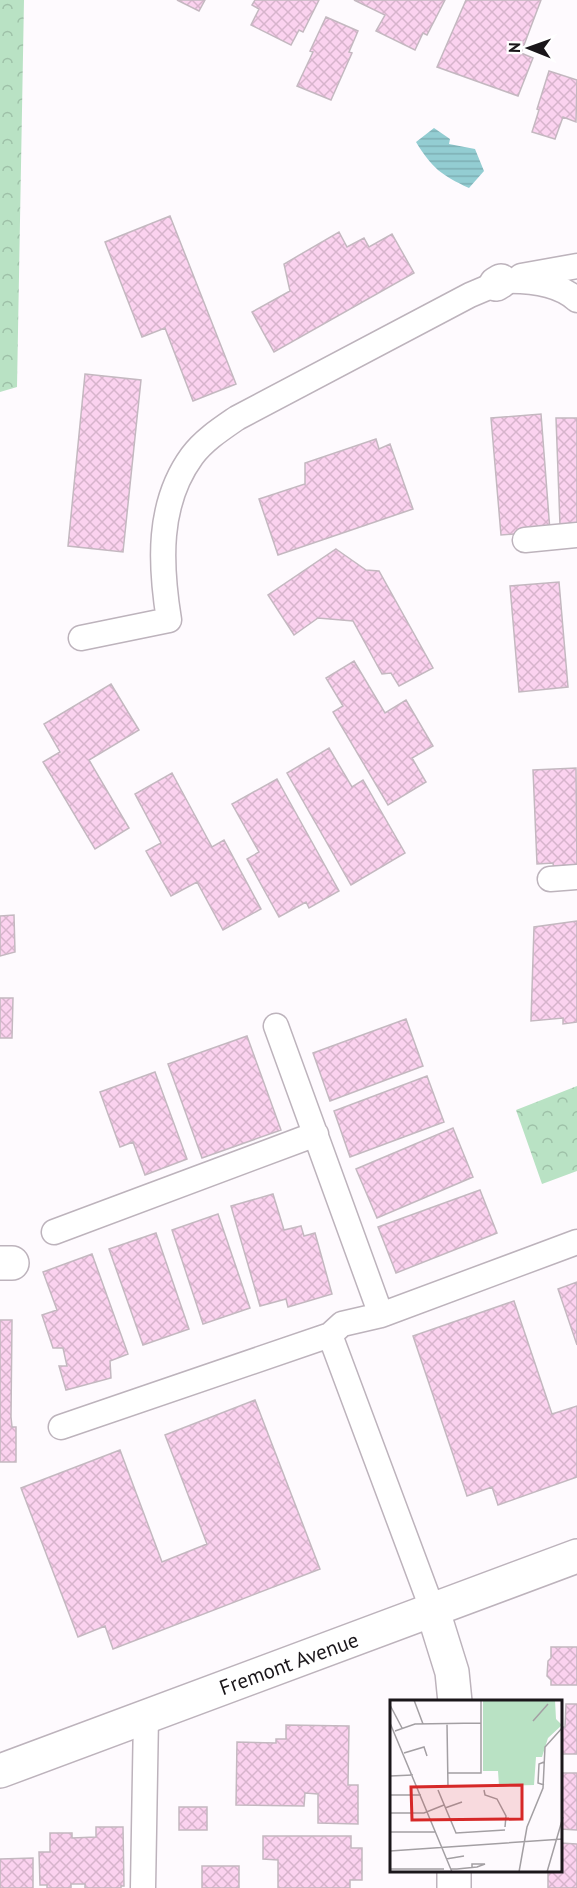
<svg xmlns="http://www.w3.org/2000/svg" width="577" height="1888" viewBox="0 0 577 1888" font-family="'PT Sans',sans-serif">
	<defs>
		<pattern id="forest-crowns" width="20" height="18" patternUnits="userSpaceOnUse" patternTransform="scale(1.5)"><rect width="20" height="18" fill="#b9e2c4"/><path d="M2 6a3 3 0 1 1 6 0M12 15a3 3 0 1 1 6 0" fill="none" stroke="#9ec1a8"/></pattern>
		<pattern id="water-rules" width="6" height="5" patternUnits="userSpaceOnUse" patternTransform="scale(1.5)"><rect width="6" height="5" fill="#93cdd2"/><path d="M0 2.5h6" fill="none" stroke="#7eafb4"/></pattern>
		<pattern id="building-cross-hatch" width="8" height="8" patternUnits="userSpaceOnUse" patternTransform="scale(1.5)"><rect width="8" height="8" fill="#fbd2ef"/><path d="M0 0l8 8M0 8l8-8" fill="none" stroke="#d7b4cc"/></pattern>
	</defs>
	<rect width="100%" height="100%" fill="#fefafe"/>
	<path fill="url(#forest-crowns)" d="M0 0H24L17 387 0 392Z
		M577 1086V1171L542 1184 516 1110Z"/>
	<path fill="url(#water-rules)" d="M434 128 450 139 449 144 475 149 484 171 469 188C441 175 432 168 416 142Z"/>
	<path fill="url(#building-cross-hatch)" stroke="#c4b8c0" stroke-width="1.5" d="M177 0H205L199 11Z
		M255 0H319L303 32 299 30 291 45 251 25 259 9 252 5Z
		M354 0H445L427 35 423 33 415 50 376 31 385 15Z
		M466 0H541L521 53 533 58 518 96 437 67Z
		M326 17 358 31 349 52 352 53 331 100 297 86 313 52 310 51Z
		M549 71 577 80 576 122 563 117 555 139 532 132 539 110 537 109Z
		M170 216 236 384 193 401 165 328 142 337 105 242Z
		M339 232 347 247 364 238 369 247 392 234 414 273 274 352 252 312 290 291 284 264Z
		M85 374 141 380 123 552 68 546Z
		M541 414 550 531 501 535 491 418Z
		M556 418H577V525H560Z
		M376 439 379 449 390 444 413 509 278 555 259 499 305 484V463Z
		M336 549 366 570 379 571 433 668 399 686 391 673 382 674 353 621 318 618 294 635 268 595Z
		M559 582 568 687 519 692 510 586Z
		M354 661 385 713 406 700 433 746 412 758 426 782 388 805 333 712 343 706 326 678Z
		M111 684 139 730 89 760 129 828 95 849 43 762 60 752 44 724Z
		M329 748 352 787 363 780 405 853 351 885 287 773Z
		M576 768 577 871 554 872 553 863 537 864 533 770Z
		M172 773 212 847 224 840 261 909 223 930 197 882 171 896 146 851 161 843 135 794Z
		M277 779 339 891 309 908 306 902 279 917 247 859 259 852 232 804Z
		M14 915 15 952 0 956V916Z
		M577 921V1022L563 1024V1018L531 1021 534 927Z
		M0 998H13L12 1038H0Z
		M406 1019 423 1066 330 1101 313 1053Z
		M247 1036 281 1130 202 1158 168 1064Z
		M155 1072 187 1159 145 1175 133 1142 120 1147 100 1092Z
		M427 1076 444 1122 350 1157 334 1111Z
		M453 1128 473 1177 377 1218 356 1169Z
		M480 1190 497 1233 396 1273 378 1227Z
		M273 1194 284 1230 301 1226 304 1236 315 1233 332 1294 288 1307 286 1299 260 1306 231 1206Z
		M218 1214 250 1308 203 1324 172 1230Z
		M156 1233 189 1329 143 1345 109 1249Z
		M92 1254 128 1354 110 1361 111 1378 66 1390 59 1366H67L63 1348H53L42 1315 57 1310 43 1272Z
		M577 1282V1345L558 1289Z
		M514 1301 552 1414 577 1406V1477L498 1505 492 1487 467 1496 413 1336Z
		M0 1320H12L11 1417 12 1427H16V1462H0Z
		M255 1400 320 1569 113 1649 105 1626 78 1637 21 1488 120 1450 162 1562 207 1544 165 1435Z
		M551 1647H577V1685H551V1680L547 1676 548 1661 551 1658Z
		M566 1704H577V1754H560V1727H565Z
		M286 1725 349 1726 348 1785H358V1824L318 1823V1794L305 1793 304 1806 236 1805 237 1742 276 1743V1739H286Z
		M560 1773H577V1830L560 1829Z
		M179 1807H207V1830H179Z
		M96 1827H123L124 1886H121V1888H85V1884H71V1888H47V1885H40L39 1852H50V1833H72V1838L96 1837Z
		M263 1836H351V1848H362V1880H350V1888H278V1860L263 1859Z
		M560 1843 577 1844V1888H548V1872H560Z
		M33 1858V1888H0V1859Z
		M202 1866H239V1888H202Z"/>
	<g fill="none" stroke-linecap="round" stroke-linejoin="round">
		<g stroke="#bdb3bc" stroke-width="27">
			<path id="service" d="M521 276 577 266
				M501 281C527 280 557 282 577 300
				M525 540 577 535
				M81 638 169 620C160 564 157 504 192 456 204 440 221 429 237 418L470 295 496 284
				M550 879 577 877
				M276 1026 381 1315
				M54 1232 316 1134
				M330 1335 433 1611
				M61 1427 330 1335 342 1324 381 1315 577 1242
				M143 1888 146 1716"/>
		</g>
		<g stroke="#bdb3bc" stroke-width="36">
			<path id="minor" d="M496 284 501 281
				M0 1263H12
				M433 1611 452 1672 455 1702
				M454 1888V1872"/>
		</g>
		<g stroke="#bdb3bc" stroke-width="36">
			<path id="secondary" d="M0 1771 577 1556"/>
		</g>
		<use href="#service" stroke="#fff" stroke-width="24"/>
		<use href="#minor" stroke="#fff" stroke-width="33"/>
		<use href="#secondary" stroke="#fff" stroke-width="33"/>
	</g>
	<g text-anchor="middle" stroke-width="4.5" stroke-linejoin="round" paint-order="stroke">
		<g font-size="21" fill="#1a161a" stroke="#fff">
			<text transform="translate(289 1664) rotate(-20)" y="7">Fremont Avenue</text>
		</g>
	</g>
	<g transform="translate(390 1700)">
		<rect width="172" height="172" fill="#fefafe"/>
		<path d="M93 0H165L166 19 172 25 158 38 152 57H146L144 85 109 86 108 71H93Z" fill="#b9e2c4"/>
		<path fill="none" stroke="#a39fa3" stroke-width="1.5" d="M24 0 33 24M0 5 12 28M143 21 158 4M0 23 62 172M57 24 58 87M5 31 25 24 91 23M14 53 34 47 37 56M57 73H91V0M0 76 23 75M154 85 148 83 149 64 154 62M48 90 66 133 115 130M94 90 95 95 107 99 116 116 115 127M0 95H31M55 108 72 102M0 113H34L54 105M0 132H46M0 151 173 139M56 159 74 156M0 169H54M61 169H67L87 167 95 164H82V168M129 172 137 127 153 88 155 47 173 27M157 172 173 117"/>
		<path fill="#d62828" fill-opacity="0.15" stroke="#d62828" stroke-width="3" d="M132 85V119L22 120 21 87Z"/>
		<rect width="172" height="172" fill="none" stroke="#1a161a" stroke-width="3"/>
	</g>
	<g transform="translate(529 48) rotate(271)" stroke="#ffffff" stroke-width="4.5" paint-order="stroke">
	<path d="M0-4.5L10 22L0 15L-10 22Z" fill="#1a161a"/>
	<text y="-9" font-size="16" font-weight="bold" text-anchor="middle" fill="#1a161a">N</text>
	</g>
</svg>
